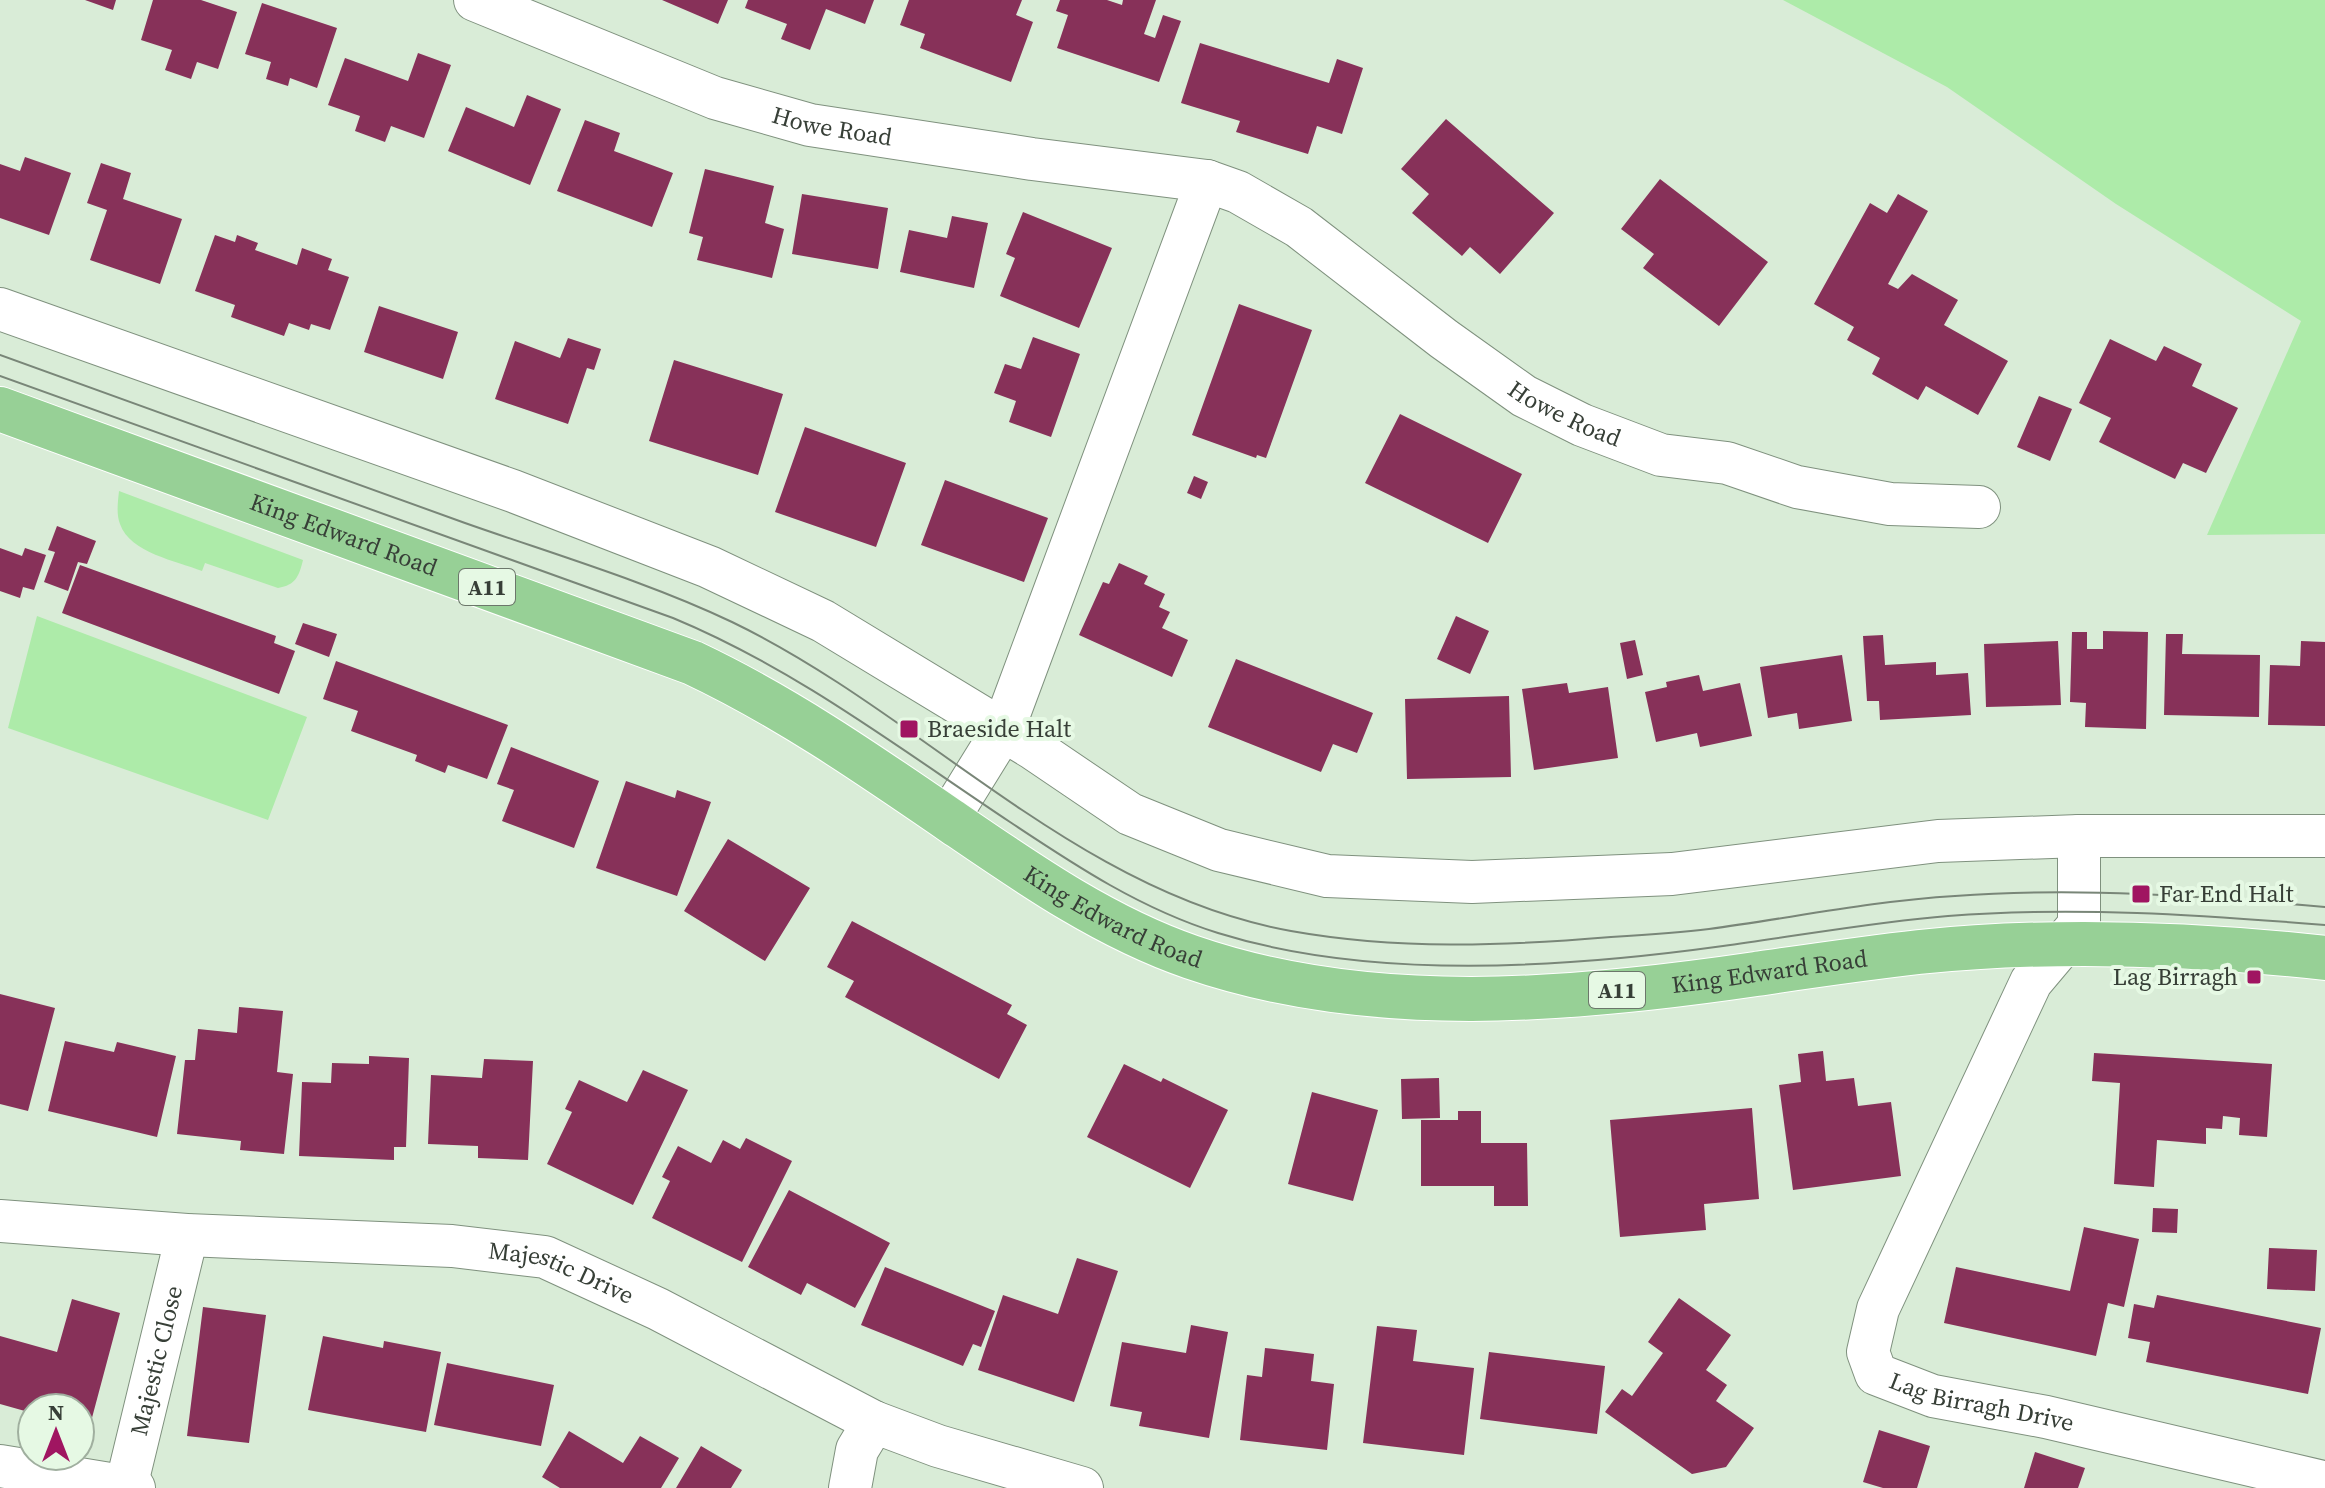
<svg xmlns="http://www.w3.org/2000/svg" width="2325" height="1488" viewBox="0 0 2325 1488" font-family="'Source Serif 4',serif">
	<rect width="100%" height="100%" fill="#d9ecd7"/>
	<path fill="#adeba9" d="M1783 0H2325V534L2207 535 2301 321 2116 204 1947 87Z
		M119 491 303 560C299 576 296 585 278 588L205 563 202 571C177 561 130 553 120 524 116 514 118 501 119 491Z
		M37 616 307 717 268 820 8 728Z"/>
	<path fill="#873159" d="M85 0H116L113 10Z
		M153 0H201L237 12 218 69 197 62 191 79 165 70 172 50 141 40Z
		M662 0H728L718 24Z
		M748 0H874L865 24 826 9 810 50 781 39 787 24 745 8Z
		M909 0H1022L1016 15 1033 22 1011 82 920 48 925 34 900 25Z
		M1060 0H1107L1122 5 1123 0H1156L1144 34 1155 38 1163 15 1181 21 1159 82 1057 48 1068 15 1056 11Z
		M262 3 337 28 317 88 290 78 288 86 266 79 271 62 245 54Z
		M1200 43 1329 83 1337 59 1363 68 1342 134 1317 126 1308 154 1236 132 1240 121 1181 103Z
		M418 53 451 65 424 138 391 126 385 142 355 131 360 116 328 105 345 58 408 81Z
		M527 95 561 109 530 185 448 151 466 107 514 127Z
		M1446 119 1554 213 1500 274 1470 247 1462 256 1412 213 1429 194 1401 169Z
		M585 120 620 133 614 151 673 173 652 227 557 191Z
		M25 157 71 173 49 235 0 218V164L20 171Z
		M101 163 131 173 123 199 182 219 160 284 90 260 107 210 87 203Z
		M705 169 774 186 765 223 784 229 772 278 697 260 703 237 689 233Z
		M1660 179 1768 262 1719 326 1643 268 1654 254 1621 229Z
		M802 194 888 208 878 269 792 254Z
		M1898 194 1928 211 1888 284 1898 289 1912 274 1958 300 1944 325 2008 361 1978 415 1926 386 1918 400 1872 374 1880 358 1847 340 1854 327 1814 304 1870 203 1887 213Z
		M1023 212 1112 248 1079 328 1000 296 1015 258 1006 254Z
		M952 216 988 223 974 288 900 272 909 230 947 238Z
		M215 235 235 242 237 235 258 243 255 250 297 265 302 248 332 259 328 270 349 277 330 330 311 324 309 330 289 323 284 336 231 317 235 305 195 291Z
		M1239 304 1312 330 1266 458 1257 455 1256 458 1192 435Z
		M379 306 458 332 443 379 364 352Z
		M1033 337 1080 354 1051 437 1009 422 1016 401 994 393 1005 364 1021 369Z
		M568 338 601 349 594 370 587 368 568 424 495 399 515 341 560 358Z
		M2110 339 2156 361 2164 346 2202 364 2192 386 2238 408 2206 473 2183 463 2175 479 2099 442 2111 418 2079 403Z
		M674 360 783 394 758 475 649 441Z
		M2039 396 2072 409 2050 461 2017 447Z
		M1400 414 1522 474 1488 543 1365 483Z
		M805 427 906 463 876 547 775 512Z
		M1194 476 1208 482 1201 499 1187 493Z
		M945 480 1048 518 1024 582 921 545Z
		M57 526 96 541 87 564 78 562 68 591 44 582 55 552 48 550Z
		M0 548 22 556 25 548 46 555 34 590 23 587 20 598 0 591Z
		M1119 563 1148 576 1144 584 1165 594 1159 607 1170 612 1162 628 1188 640 1172 677 1079 635 1103 582 1109 584Z
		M80 565 276 636 274 643 295 651 279 694 62 613Z
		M1456 616 1489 631 1470 674 1437 659Z
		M303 623 337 634 329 657 295 644Z
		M2103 631 2148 632 2146 729 2085 727 2086 703 2070 702 2072 632H2087V649H2103Z
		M2166 634H2183L2182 654 2260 655 2259 717 2164 715Z
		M1883 635 1885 665 1936 662V675L1968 673 1971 715 1880 720 1879 701H1867L1863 636Z
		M1635 640 1643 675 1627 679 1620 643Z
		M2058 641 2061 705 1986 707 1984 644Z
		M2301 641 2325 642V726L2268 725 2270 665 2300 666Z
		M1842 655 1852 721 1799 729 1797 713 1768 718 1760 667Z
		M1236 659 1373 713 1357 753 1333 744 1321 772 1208 727Z
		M336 661 508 725 487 779 448 765 445 773 415 761 417 755 351 731 358 711 323 699Z
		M1699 675 1703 691 1740 683 1752 736 1700 747 1697 733 1656 742 1645 692 1667 687 1666 682Z
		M1567 683 1569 693 1608 687 1618 758 1534 770 1522 689Z
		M1509 696 1511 777 1407 779 1405 699Z
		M511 747 599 781 574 848 502 821 514 790 497 784Z
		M626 781 675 798 677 790 711 802 677 896 596 868Z
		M728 839 810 888 765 961 684 911Z
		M852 921 1012 1005 1007 1014 1027 1025 999 1079 845 997 854 981 827 967Z
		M0 994 55 1008 28 1111 0 1104Z
		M239 1007 283 1011 277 1072 293 1074 284 1154 240 1150 241 1141 177 1134 185 1060H195L198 1029 237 1033Z
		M65 1041 114 1052 117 1042 176 1056 157 1137 48 1111Z
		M1823 1051 1826 1081 1854 1078 1858 1106 1891 1102 1901 1176 1793 1190 1779 1085 1801 1082 1798 1054Z
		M2094 1053 2272 1064 2267 1137 2239 1135 2240 1118 2223 1116 2222 1129 2206 1128V1144L2157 1140 2154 1187 2114 1184 2120 1083 2092 1081Z
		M369 1056 409 1058 406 1147H394V1160L299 1156 302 1082 331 1083 332 1063 369 1064Z
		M484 1059 533 1061 528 1160 478 1158V1146L428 1144 431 1075 482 1078Z
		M1124 1064 1161 1082 1163 1078 1228 1110 1190 1188 1087 1137Z
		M643 1070 688 1090 633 1205 547 1164 572 1112 565 1109 579 1080 627 1102Z
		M1439 1078 1440 1118 1402 1119 1401 1079Z
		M1312 1092 1378 1110 1353 1201 1288 1184Z
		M1752 1108 1759 1199 1704 1204 1706 1230 1620 1237 1610 1120Z
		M1458 1111H1481V1143H1527L1528 1206H1494V1186H1421V1120H1458Z
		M746 1138 792 1161 742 1262 652 1218 670 1181 662 1177 678 1146 711 1163 723 1140 740 1149Z
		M789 1190 890 1243 855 1308 807 1283 801 1295 748 1267Z
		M2153 1208 2178 1209 2177 1233 2152 1232Z
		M2084 1227 2139 1239 2124 1307 2108 1303 2096 1356 1944 1323 1956 1267 2070 1291Z
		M2269 1248 2317 1250 2315 1291 2267 1289Z
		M1077 1258 1118 1271 1074 1402 978 1370 1003 1295 1058 1314Z
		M885 1267 995 1311 981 1347 973 1344 963 1366 861 1325Z
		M2157 1295 2321 1328 2308 1394 2146 1362 2150 1342 2128 1338 2134 1304 2154 1308Z
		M1679 1298 1731 1335 1706 1370 1727 1385 1716 1401 1754 1428 1726 1467 1692 1474 1605 1412 1622 1389 1632 1396 1663 1353 1648 1342Z
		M72 1299 120 1313 89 1429 80 1427V1408H32V1413L0 1404V1336L57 1352Z
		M203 1307 266 1315 249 1443 187 1436Z
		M1191 1325 1228 1332 1209 1438 1139 1426 1142 1412 1110 1406 1122 1342 1186 1353Z
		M1377 1326 1417 1330 1413 1361 1474 1368 1464 1455 1363 1443Z
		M323 1336 383 1348 384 1341 441 1352 426 1432 308 1410Z
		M1265 1348 1314 1354 1311 1381 1334 1384 1327 1450 1240 1440 1247 1375 1262 1377Z
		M1489 1352 1605 1366 1597 1434 1480 1419Z
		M447 1363 554 1385 541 1446 434 1425Z
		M1879 1430 1930 1446 1917 1488H1883L1863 1482Z
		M569 1431 623 1463 640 1436 679 1458 661 1488H560L542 1477Z
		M701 1446 742 1470 731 1488H676Z
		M2035 1452 2085 1468 2078 1488H2024Z"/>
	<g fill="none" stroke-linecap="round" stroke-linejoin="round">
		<g stroke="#7f917e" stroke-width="44">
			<g id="minor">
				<path id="s1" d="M475 0 715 98 810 125 1032 159 1207 181 1238 192 1299 227 1444 339 1524 396 1582 425 1661 455 1727 463 1797 487 1890 504 1979 507"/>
				<path d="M0 309 513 491 709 567 823 621 1034 749 1130 814 1219 850 1327 876 1472 882 1672 874 1938 841 2079 836H2325"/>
				<path d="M948 819 1003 730 1207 181"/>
				<path id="s2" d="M2079 836V925L2031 982 1878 1309 1868 1352 1876 1374 1933 1396 2046 1417 2323 1482"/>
				<path id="s3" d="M0 1221 187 1235 452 1246 545 1257 658 1309 874 1422 938 1446 1082 1488"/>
				<path d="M0 1466 134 1488"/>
				<path id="s4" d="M126 1487 187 1235"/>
				<path d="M850 1488 857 1450 874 1422"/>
			</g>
		</g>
		<g stroke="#fff" stroke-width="46">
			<g id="major">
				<path id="s5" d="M0 409 693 663C784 706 868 764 951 821 1027 873 1104 927 1191 957 1370 1019 1572 1001 1756 974 1811 966 1865 958 1919 952 2055 938 2190 943 2325 958"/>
			</g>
		</g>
		<use href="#minor" stroke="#fff" stroke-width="42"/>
		<use href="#major" stroke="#97d096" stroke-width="44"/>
		<path stroke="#798678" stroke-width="2" d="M0 355C155 411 310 467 465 523 553 554 648 582 732 622 923 714 1076 893 1291 931 1397 950 1504 946 1611 937 1644 935 1677 933 1709 929 1791 918 1872 901 1955 896 2078 887 2202 896 2325 907
			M0 376 673 618C796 669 900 749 1010 822 1076 866 1141 909 1218 933 1372 981 1564 968 1723 946 1798 936 1873 922 1948 916 2074 906 2200 915 2325 925"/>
	</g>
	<g fill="#a01561" stroke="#e6f9e4" stroke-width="3">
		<rect x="899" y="719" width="20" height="20" rx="4"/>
		<rect x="2131" y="884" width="20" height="20" rx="4"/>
		<rect x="2246" y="969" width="16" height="16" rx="4"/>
	</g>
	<g text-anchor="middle" stroke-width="8" stroke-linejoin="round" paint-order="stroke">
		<g fill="#e6f9e4" stroke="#6c776b" stroke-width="2">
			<rect x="459" y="569" width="56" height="36" rx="6"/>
			<rect x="1589" y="972" width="56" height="36" rx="6"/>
		</g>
		<g font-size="22" font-weight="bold" fill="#373f37">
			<text x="487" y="595">A11</text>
			<text x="1617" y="998">A11</text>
		</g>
		<g font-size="24" fill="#373f37" stroke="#e6f9e4">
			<text dy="8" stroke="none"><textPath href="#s1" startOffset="380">Howe Road</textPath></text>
			<text dy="8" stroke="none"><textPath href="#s1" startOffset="1188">Howe Road</textPath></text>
			<text dy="8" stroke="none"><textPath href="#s5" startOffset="366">King Edward Road</textPath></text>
			<text dy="8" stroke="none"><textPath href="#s5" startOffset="1230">King Edward Road</textPath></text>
			<text dy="8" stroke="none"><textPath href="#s5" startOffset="1902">King Edward Road</textPath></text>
			<text dy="8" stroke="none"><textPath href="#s3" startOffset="566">Majestic Drive</textPath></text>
			<text dy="8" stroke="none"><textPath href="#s4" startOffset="130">Majestic Close</textPath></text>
			<text dy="8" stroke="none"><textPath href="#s2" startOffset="702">Lag Birragh Drive</textPath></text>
		</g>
		<g font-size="24" fill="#373f37" stroke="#e6f9e4" text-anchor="start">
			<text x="927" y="737">Braeside Halt</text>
			<text x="2159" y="902">Far End Halt</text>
			<text x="2238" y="985" text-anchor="end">Lag Birragh</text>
		</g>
	</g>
	<g transform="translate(56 1432)"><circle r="38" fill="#e6f9e4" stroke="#a0af9f" stroke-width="2"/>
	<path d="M0-6L14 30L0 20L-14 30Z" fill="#a01561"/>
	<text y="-12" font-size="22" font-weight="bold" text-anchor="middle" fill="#373f37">N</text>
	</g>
</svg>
